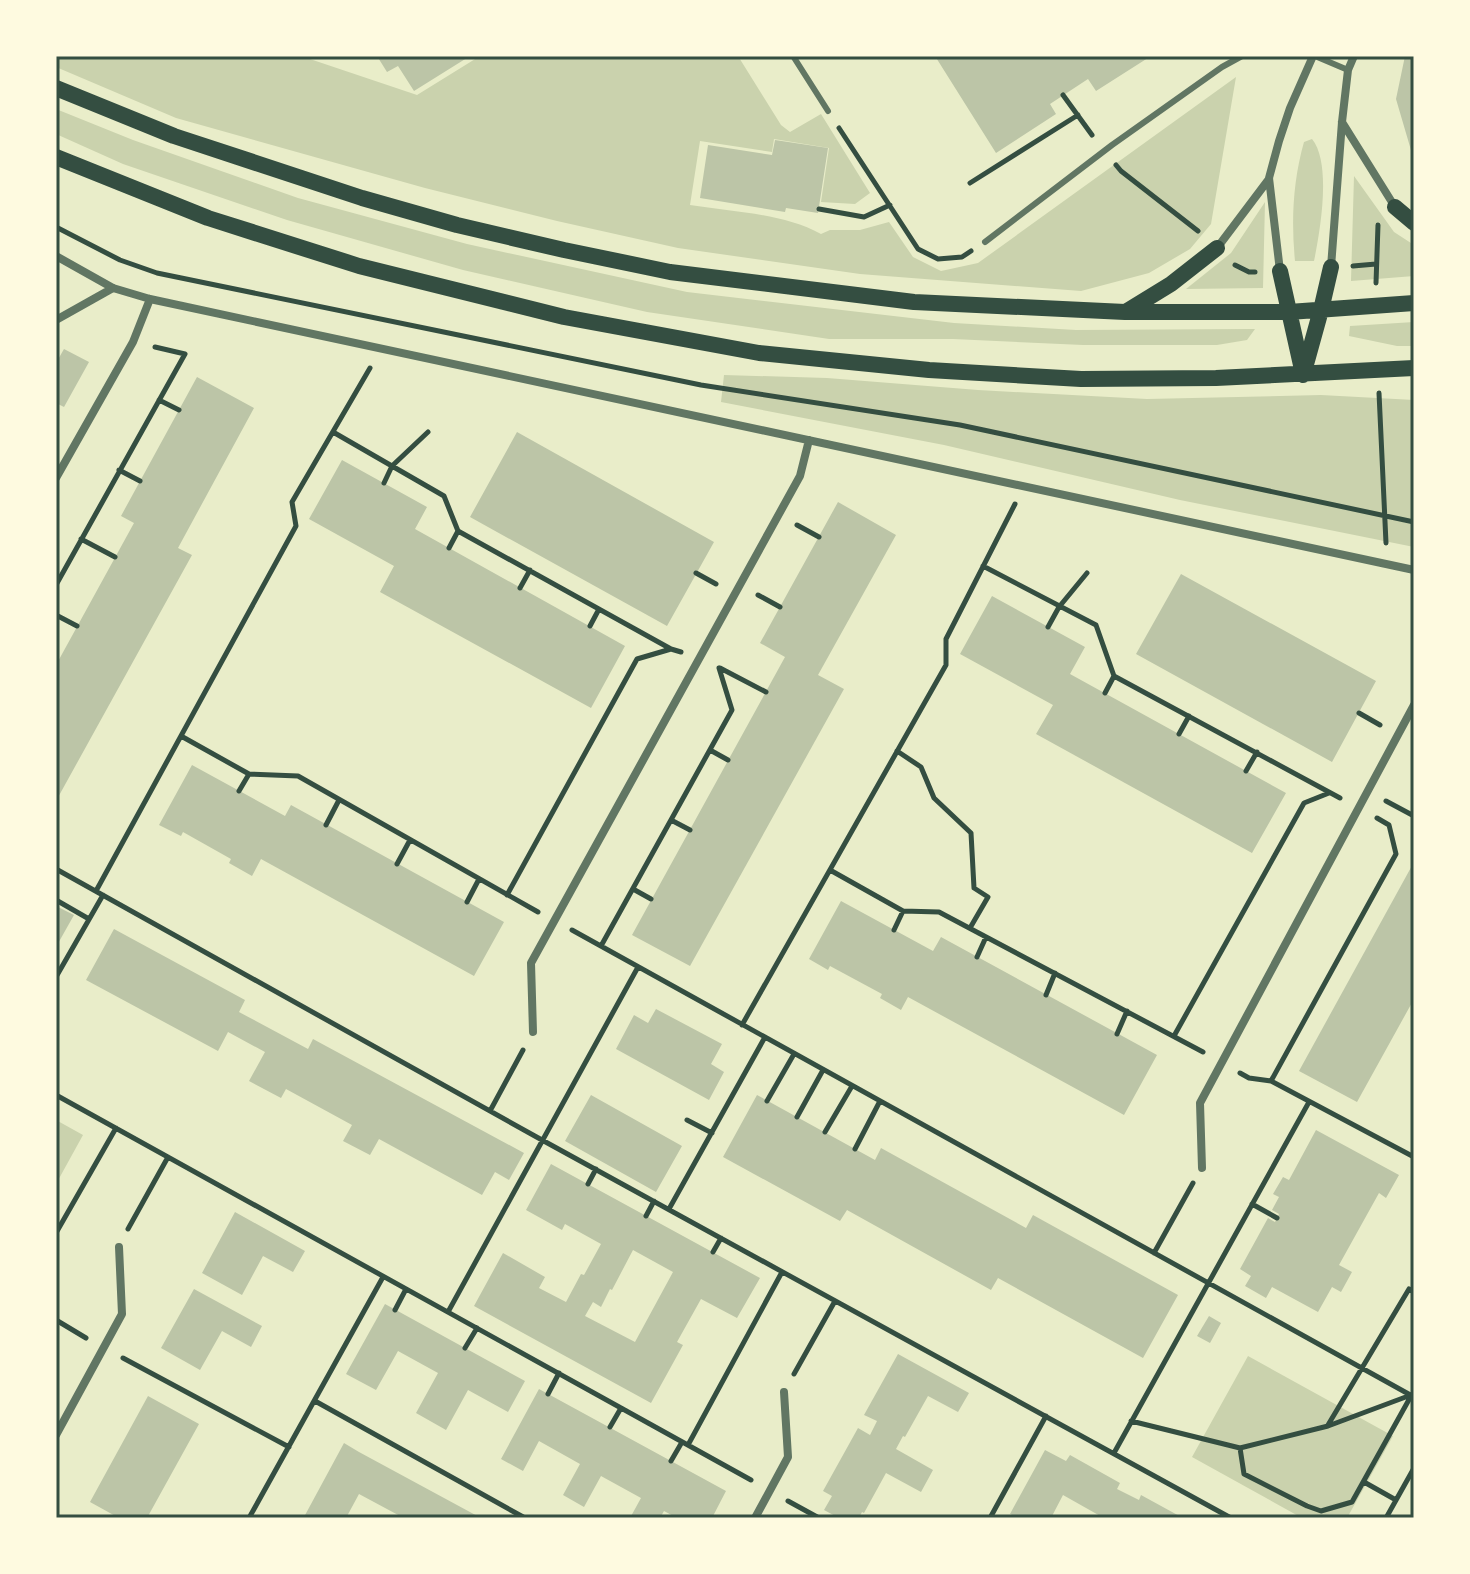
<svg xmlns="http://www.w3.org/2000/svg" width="1470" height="1574" viewBox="0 0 1470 1574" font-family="'IBM Plex Serif',serif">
	<rect width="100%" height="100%" fill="#e9edc9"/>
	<path fill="#cad2ad" d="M56 56H301L417 95 480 56H738L781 125 790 132 821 114 870 193 855 204 821 202 829 148 774 139 772 152 700 141 690 205C733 212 782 213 821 234L830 230H860L889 222 913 257 941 271 978 263 1236 77 1211 224 1190 249 1149 273 1081 291 860 274 678 248 557 221 425 188 176 118 56 67Z
		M56 109 133 140 298 198 467 244 687 292 954 323 1076 330 1255 329 1247 340 1217 345H1083L953 339H829L647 312 463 270 287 220 123 164 56 134Z
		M1312 139C1332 163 1320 232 1314 261H1295C1291 220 1293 181 1304 142Z
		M1354 176 1394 232 1414 245V276L1351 281Z
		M1265 202 1263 288 1186 289 1231 253Z
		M1414 322V346H1397L1349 336 1350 326Z
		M724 375 827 378 978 390 1147 399 1321 395 1414 400V547L1180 500 944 445 721 402Z
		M56 1120 83 1135 56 1184Z
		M1248 1356 1393 1436 1347 1518H1302L1192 1457Z"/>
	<path fill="#bcc5a7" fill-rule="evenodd" d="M377 56H470L414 91 398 66 387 72Z
		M935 56H1151L1096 91 1088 79 1050 104 1056 114 996 153Z
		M1405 56H1414L1413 157 1396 99Z
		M775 140 828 148 818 213 786 208 785 212 700 198 708 145 772 155Z
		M64 349 89 362 64 407 56 403V363Z
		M197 377 254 408 178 548 192 555 56 801V665L134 523 121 516Z
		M517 432 714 542 667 626 470 517Z
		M342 460 427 507 415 529 625 646 591 708 380 592 394 566 309 519Z
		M838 502 896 535 818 675 844 689 690 966 632 935 785 657 760 643Z
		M1181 574 1376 681 1332 762 1136 654Z
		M992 596 1085 647 1070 674 1286 793 1252 853 1036 734 1053 705 960 654Z
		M192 765 285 816 291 805 504 922 474 976 261 859 252 876 229 863 231 859 183 832 181 836 159 825Z
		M1414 862V999L1357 1102 1299 1071Z
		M841 901 933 951 941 937 1157 1055 1124 1115 908 997 901 1010 880 998 882 994 830 966 828 970 809 959Z
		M56 906 74 915 56 947Z
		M114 929 245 1000 239 1012 308 1049 313 1039 524 1153 509 1180 495 1172 482 1195 379 1139 370 1155 343 1141 352 1125 286 1089 281 1098 249 1081 265 1052 228 1032 218 1051 86 980Z
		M656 1009 722 1044 711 1064 724 1072 709 1100 616 1049 634 1015 648 1023Z
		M591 1095 682 1146 656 1192 565 1141Z
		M757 1095 875 1160 881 1148 1026 1228 1033 1215 1178 1295 1143 1358 998 1278 991 1290 847 1210 840 1221 723 1157Z
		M1316 1130 1399 1175 1386 1198 1379 1193 1339 1265 1352 1272 1341 1292 1332 1287 1318 1312 1272 1287 1266 1298 1245 1286 1251 1276 1240 1269 1268 1218 1275 1222 1279 1214 1272 1210 1279 1197 1273 1194 1283 1177 1289 1180Z
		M551 1164 760 1278 737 1318 701 1299 677 1342 683 1345 651 1403 474 1306 503 1253 545 1277 539 1288 566 1302 581 1274 584 1275 601 1244 565 1224 562 1230 526 1210ZM633 1250 673 1272 635 1342 585 1316 593 1302 601 1307 610 1289 612 1290Z
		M235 1212 305 1251 293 1272 263 1256 242 1295 202 1273Z
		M194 1289 262 1326 251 1347 222 1331 200 1370 161 1348Z
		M385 1304 525 1381 508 1412 468 1390 446 1430 416 1413 438 1373 398 1351 376 1390 346 1374Z
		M1209 1316 1221 1323 1210 1343 1197 1336Z
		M898 1354 969 1393 958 1412 928 1396 905 1437 903 1436 896 1449 933 1470 921 1492 886 1473 864 1513 862 1512 859 1518H839L824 1510 832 1496 823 1491 858 1428 870 1435 877 1421 864 1415Z
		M539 1389 726 1491 712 1518H677L664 1511 660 1518H630L641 1498 601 1476 584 1507 563 1495 580 1464 539 1441 523 1471 501 1459Z
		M148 1396 199 1424 147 1518H119L90 1502Z
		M344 1443 359 1452 481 1518H399L400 1516 359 1494 346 1518H306L304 1517Z
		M1045 1450 1066 1461 1070 1455 1120 1483 1117 1489 1139 1500 1141 1495 1183 1518H1101L1102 1517 1063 1495 1051 1518H1018L1010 1514Z"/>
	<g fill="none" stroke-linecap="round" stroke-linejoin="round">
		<path stroke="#344e41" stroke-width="5" d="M1063 95 1092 135
			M839 128 918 249 938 259 962 257 971 251
			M1116 165 1121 171 1198 231
			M970 183 1078 115
			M819 209 864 217 890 205
			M56 227 120 260 157 273 701 385 960 425 1414 522
			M1235 265 1249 272H1255
			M1353 266 1376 264
			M1376 283 1378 225
			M1379 393 1386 543
			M159 400 179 410
			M333 432 444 496 458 531 671 649 681 652
			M119 470 140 481
			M384 483 392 466 428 432
			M797 525 819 537
			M81 539 115 557
			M449 548 458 531
			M983 566 1096 625 1114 676 1340 798
			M696 573 716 584
			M56 585 185 354 155 347
			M520 588 530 570
			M758 595 780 607
			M56 615 77 626
			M590 626 599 609
			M1048 627 1059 607 1087 573
			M720 668 766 692
			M1105 693 1114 676
			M1359 713 1380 725
			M1179 734 1189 716
			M181 736 249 774 298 776 538 912
			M710 750 728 760
			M897 751 921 767 934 798 971 833 974 888 988 897 970 928
			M1246 771 1257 752
			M239 791 249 774
			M1386 801 1414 816
			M671 820 690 830
			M326 825 339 800
			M397 864 410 840
			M56 869 542 1140 1231 1518
			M830 870 903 911 939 912 1203 1052
			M633 889 651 899
			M96 891 296 526 292 502 370 368
			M507 895 637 659 671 649
			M56 900 89 919
			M467 902 479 879
			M572 930 1414 1397
			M894 930 903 911
			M601 946 732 710 719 668
			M977 957 986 937
			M56 977 103 895
			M1046 995 1055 973
			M742 1025 946 665V639L1015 504
			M1117 1034 1127 1011
			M1174 1036 1304 803 1329 793
			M1240 1073 1249 1078 1271 1081 1414 1157
			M1271 1081 1396 854 1389 825 1377 818
			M56 1095 751 1480
			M767 1101 794 1054
			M490 1111 523 1050
			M797 1117 823 1070
			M687 1120 712 1133
			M825 1132 852 1086
			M855 1149 880 1101
			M588 1184 596 1169
			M1252 1204 1277 1218
			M669 1209 765 1037
			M646 1216 654 1201
			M128 1229 168 1157
			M56 1233 116 1128
			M713 1252 721 1238
			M1154 1253 1193 1183
			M395 1310 406 1289
			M448 1312 638 967
			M56 1320 86 1338
			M465 1348 477 1328
			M123 1358 289 1447
			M794 1374 835 1301
			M548 1394 559 1373
			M315 1401 525 1518
			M1131 1421 1240 1448 1328 1426 1411 1395
			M1328 1425 1409 1289 1414 1292
			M610 1427 621 1408
			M688 1445 782 1272
			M1240 1448 1244 1474 1307 1506 1321 1511 1352 1502 1411 1396
			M1114 1453 1309 1102
			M671 1461 682 1442
			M1364 1482 1396 1500
			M788 1501 819 1518
			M249 1518 383 1277
			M990 1518 1046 1416
			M1386 1518 1414 1468"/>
		<path stroke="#617663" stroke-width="6" d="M793 56 828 111
			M1315 56 1348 70
			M985 242 1112 145 1222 67 1242 56"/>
		<path stroke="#617663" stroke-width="8" d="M1342 122 1395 207
			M1217 248 1269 179
			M56 256 113 288 150 299 1414 570
			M1331 267 1342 122 1348 70 1354 56
			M1280 271 1269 178 1279 141 1290 108 1313 56
			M56 320 113 288
			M56 478 133 342 150 299
			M533 1032 531 963 800 476 809 440
			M1202 1168 1200 1103 1414 705
			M56 1435 122 1314 119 1247
			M755 1518 788 1457 784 1392"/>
		<path stroke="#344e41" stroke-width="16" d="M56 88 174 136 362 198 457 225 564 250 670 272 914 302 1125 312H1289L1414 303
			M56 157 208 218 359 266 564 317 759 353 929 370 1081 379 1216 378 1414 368
			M1395 207 1414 223
			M1280 271 1303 374
			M1127 311 1171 284 1217 248
			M1303 375 1321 310 1331 267"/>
	</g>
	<rect width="1470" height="1574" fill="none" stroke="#fefae0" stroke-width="116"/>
	<rect x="58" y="58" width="1354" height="1458" fill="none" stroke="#344e41" stroke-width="3"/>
</svg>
